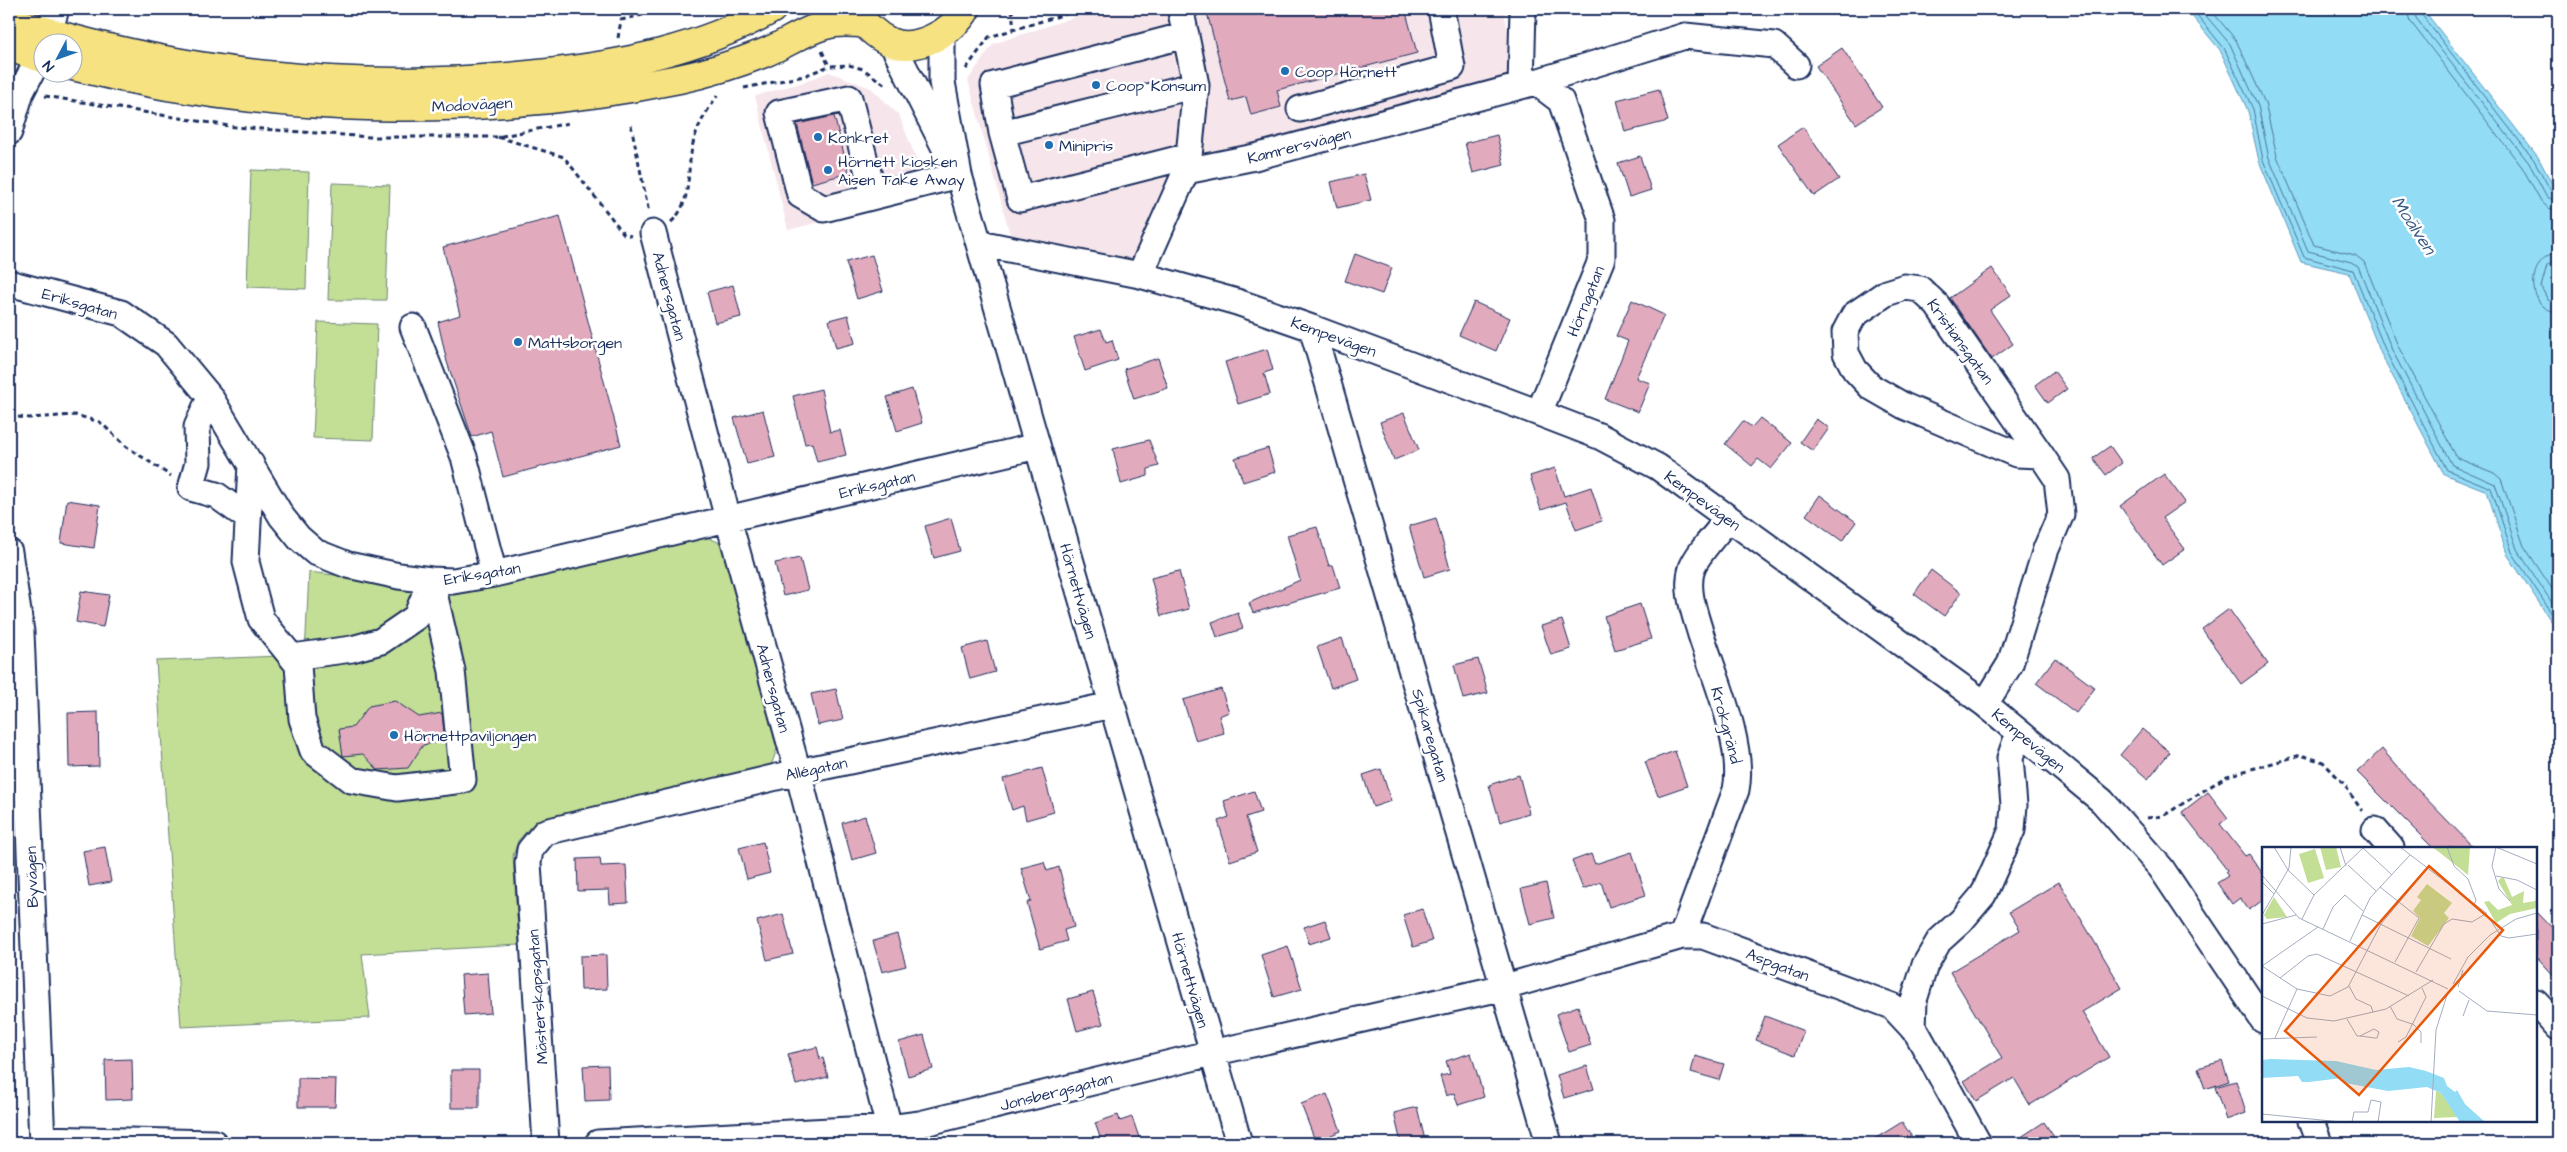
<svg xmlns="http://www.w3.org/2000/svg" width="2567" height="1152" viewBox="0 0 2567 1152" font-family="'Architects Daughter',sans-serif">
	<rect width="100%" height="100%" fill="#fff"/>
	<filter id="ink" filterUnits="userSpaceOnUse"><feTurbulence type="fractalNoise" baseFrequency=".02" numOctaves="2"/><feDisplacementMap in="SourceGraphic" scale="10" xChannelSelector="R" yChannelSelector="G"/><feConvolveMatrix kernelMatrix="1 2 1 2 8 2 1 2 1" color-interpolation-filters="sRGB"/></filter>
	<g filter="url(#ink)">
		<path fill="#f6e6eb" d="M1099 9H1503L1521 86 1186 171 1140 275 1015 253 968 80 993 44Z
			M829 72 871 88 899 115 930 194 788 230 755 96 804 82Z"/>
		<path fill="#c3de95" stroke="#6f867a" d="M251 170 309 172 306 289 247 287Z
			M332 183 390 185 386 300H328Z
			M318 322 377 324 373 440 313 438Z
			M704 536 723 544 777 749 772 763 763 771 530 827 518 841 513 856 519 945 362 954 370 1018 181 1027 156 661 305 655 309 572 433 587Z"/>
		<path fill="#93dcf5" stroke="#6397b9" d="M2186 9H2423L2538 157 2558 195V263L2552 288 2558 295V625L2551 621 2507 554 2487 491 2444 474 2381 354 2349 273 2301 262 2259 161 2248 111 2220 50Z"/>
		<g fill="none" stroke-linecap="round" stroke-linejoin="round">
			<path stroke="#4b749a" stroke-width="1" d="M2192 9 2224 48 2253 109 2263 160 2304 257 2353 270 2386 352 2447 470 2491 488 2512 552 2554 617 2558 619
				M2200 9 2230 44 2258 106 2269 158 2308 251 2351 262 2358 266 2392 350 2452 465 2495 484 2517 549 2558 612
				M2210 9 2236 40 2265 103 2277 156 2314 245 2355 255 2364 262 2398 346 2457 458 2494 473 2501 479 2524 546 2558 598
				M2406 9 2410 21 2522 167 2541 201 2548 208 2558 210
				M2414 9 2416 18 2529 163 2547 197 2558 202
				M2420 9 2421 14 2534 160 2552 193 2558 196
				M2558 253C2527 254 2524 310 2558 312
				M2558 260 2547 265 2541 287 2548 300 2558 304"/>
		</g>
		<path fill="#e2aabd" stroke="#1b2f5e" d="M1206 9H1405L1417 53 1277 90 1281 107 1251 115 1246 97 1230 101Z
			M1842 48 1882 107 1856 124 1816 66Z
			M1659 89 1668 121 1625 132 1617 100Z
			M834 116 849 173 812 183 797 124Z
			M1803 127 1839 179 1814 196 1778 144Z
			M1497 135 1504 165 1473 173 1465 143Z
			M1640 156 1651 190 1629 197 1618 163Z
			M1364 174 1371 200 1337 208 1331 182Z
			M560 216 621 445 503 477 491 431 472 437 447 362 438 322 460 315 443 247Z
			M1355 254 1392 268 1382 294 1345 281Z
			M872 255 883 291 857 299 846 262Z
			M1992 268 2011 295 1990 310 2013 344 1992 359 1950 298Z
			M733 285 741 317 715 323 707 292Z
			M1632 300 1664 315 1636 378 1650 383 1638 412 1605 399 1628 341 1616 336Z
			M1474 302 1510 318 1496 351 1459 335Z
			M848 315 855 343 836 348 829 320Z
			M1101 329 1106 342 1112 340 1118 360 1085 371 1074 337Z
			M1267 349 1273 370 1264 373 1270 394 1238 404 1225 362Z
			M1158 358 1168 388 1134 399 1124 369Z
			M2054 371 2067 389 2048 403 2035 385Z
			M821 389 830 432 840 430 846 455 817 462 812 443 805 444 793 396Z
			M912 389 922 423 897 431 887 397Z
			M763 410 775 457 747 464 734 418Z
			M1404 413 1419 450 1394 460 1380 422Z
			M1760 418 1792 443 1771 469 1758 459 1752 466 1725 444 1743 421 1752 427Z
			M1816 419 1829 428 1813 451 1800 442Z
			M1149 440 1159 466 1148 469V476L1121 484 1113 449Z
			M2110 446 2122 463 2106 475 2093 458Z
			M1268 448 1275 472 1243 482 1235 458Z
			M1555 468 1564 496 1591 487 1602 521 1576 530 1566 502 1541 510 1530 476Z
			M2164 474 2185 502 2162 518 2185 549 2162 565 2120 506Z
			M1820 495 1856 522 1842 541 1806 515Z
			M67 500 100 505 94 548 61 543Z
			M951 518 960 551 934 558 925 526Z
			M1436 518 1450 569 1424 577 1409 526Z
			M1317 527 1329 566 1333 565 1340 588 1253 613 1249 603 1300 580 1287 535Z
			M800 558 808 590 783 596 775 563Z
			M1931 570 1961 593 1944 616 1914 594Z
			M1179 571 1189 609 1161 616 1151 578Z
			M81 591 109 595 103 627 76 622Z
			M1640 604 1651 639 1615 650 1604 616Z
			M2229 609 2268 664 2241 684 2202 629Z
			M1238 613 1243 629 1217 637 1212 622Z
			M1562 620 1571 649 1551 655 1541 626Z
			M1342 638 1356 679 1331 688 1317 647Z
			M987 641 995 672 970 679 962 648Z
			M2055 658 2095 688 2076 713 2036 683Z
			M1478 659 1488 693 1463 699 1454 665Z
			M836 689 843 720 818 725 811 694Z
			M1221 689 1229 712 1219 716 1224 733 1196 741 1183 700Z
			M395 701 419 717 442 713 445 741 423 745 408 768 378 770 363 754 343 756 339 729 353 727 369 706Z
			M98 712 99 766 69 767 68 713Z
			M2142 729 2170 752 2148 779 2120 755Z
			M2382 749 2416 788 2474 848H2433L2357 772Z
			M1675 751 1687 786 1658 796 1645 762Z
			M1042 768 1054 812 1026 820 1023 806 1012 810 1003 779Z
			M1381 769 1391 801 1373 807 1363 775Z
			M1519 775 1529 813 1500 822 1489 785Z
			M1254 791 1261 812 1246 817 1257 852 1230 861 1218 821 1229 817 1224 801Z
			M2208 792 2228 818 2220 824 2245 856 2249 854 2263 874V900L2249 910 2240 898 2232 904 2217 883 2228 876 2225 872 2227 870 2182 812Z
			M865 816 876 853 852 860 842 823Z
			M763 842 770 873 747 879 739 848Z
			M105 847 111 882 89 886 83 851Z
			M1632 852 1646 895 1609 907 1601 882 1583 889 1572 861 1591 854 1595 864Z
			M600 858 601 866 626 865 628 903 610 904 609 890 578 891 577 859Z
			M1044 862 1047 871 1059 867 1074 927 1064 930 1067 941 1040 949 1027 903 1031 901 1021 868Z
			M2059 882 2122 988 2082 1012 2109 1057 2030 1105 2014 1078 1976 1101 1964 1081 2002 1058 1950 972 2020 930 2009 912Z
			M1546 883 1554 918 1530 924 1521 889Z
			M1422 909 1432 941 1413 947 1403 915Z
			M2536 911 2558 934V980L2536 956Z
			M783 914 793 954 767 960 757 921Z
			M1325 920 1331 937 1309 944 1304 927Z
			M897 934 906 966 882 972 873 941Z
			M1288 946 1302 989 1274 997 1261 955Z
			M606 955 607 989 581 990 580 956Z
			M488 973 491 1013 464 1015 461 975Z
			M1093 992 1103 1024 1077 1031 1068 999Z
			M1578 1006 1591 1045 1569 1052 1556 1014Z
			M1765 1016 1804 1031 1795 1055 1756 1040Z
			M924 1035 933 1069 908 1076 899 1042Z
			M817 1047 820 1059 823 1058 828 1077 796 1085 788 1054Z
			M1471 1053 1484 1097 1458 1105 1454 1093 1446 1096 1440 1076 1450 1074 1446 1061Z
			M1695 1056 1724 1064 1719 1080 1691 1072Z
			M132 1059 133 1099 106 1100 105 1060Z
			M2222 1061 2229 1081 2205 1089 2198 1068Z
			M608 1065 609 1100 585 1101 583 1066Z
			M1587 1066 1594 1089 1564 1098 1557 1075Z
			M451 1070H479V1108H451Z
			M298 1078 336 1079 335 1107H298Z
			M2236 1081 2246 1113 2226 1120 2215 1087Z
			M1327 1094 1341 1131 1331 1135 1334 1143H1316L1301 1104Z
			M1417 1107 1425 1140 1401 1143 1394 1113Z
			M1118 1115 1120 1121 1132 1117 1141 1143H1102L1095 1123Z
			M1902 1122 1916 1143H1868Z
			M2044 1122 2058 1143H2012Z"/>
		<g fill="none" stroke-linecap="round" stroke-linejoin="round">
			<g stroke="#1b2f5e" stroke-width="29">
				<path id="minor" d="M1185 9 1181 12 1196 85 1189 156
					M942 34V82L959 175 1239 1143
					M46 42 56 9
					M892 43 946 150
					M1536 82 1561 101 1602 220V258L1539 413
					M1521 86 1523 9
					M1300 109 1452 67 1441 9
					M9 132 21 92 42 52
					M1002 133 994 85 1186 35
					M1186 171 1189 156 1020 199 1002 133 1196 85
					M874 196 849 98 779 113 800 195 824 209 959 175
					M653 233 728 519 798 772 893 1143
					M979 243 1140 275 1237 302 1312 328 1539 413 1599 436 1658 467 1985 704 2102 801 2161 868 2263 1020
					M1140 275 1186 171 1255 157 1536 82 1685 36 1774 45 1796 65
					M9 283 121 313 166 344 210 397 282 517 299 538 315 552 348 565 399 576 431 580 453 581 494 574 1037 446
					M413 327 464 457 494 574
					M1312 328 1549 1143
					M210 397 197 427 198 463 191 488 216 495 248 518
					M251 464 246 562 261 619 298 665 302 719 313 751 351 780 397 788 463 780 452 671 431 580 416 617 381 641 352 649 292 657
					M9 552 21 632 42 1143
					M1985 704 2010 664 2046 549 2061 514 2057 479 2041 455 1937 305 1920 289 1905 287 1886 293 1854 315 1845 332 1846 353 1855 370 1871 387 1904 406 2016 454 2041 455
					M2375 830 2391 848
					M1682 936 1736 790C1745 747 1715 678 1701 635 1695 614 1685 590 1692 568 1697 554 1718 532 1728 519
					M2536 1003 2558 1027
					M1913 1029 1914 1000 1925 965 1939 941 1961 921 1983 895 2012 830 2014 805 2010 758 2019 732
					M2311 1121 2319 1143
					M42 1139 214 1143
					M546 1143 528 863 530 850 545 832 798 772 1112 705
					M598 1143 889 1128 920 1124 1212 1053 1505 987 1682 936H1703L1892 1006 1917 1033 1978 1143"/>
			</g>
			<g stroke="#1b2f5e" stroke-width="31">
				<path id="major" d="M853 9C863 23 874 35 890 42 915 53 954 32 966 9
					M9 20C180 76 361 94 539 74 621 65 700 50 772 9
					M9 47 42 58
					M72 66C270 115 480 120 679 79 708 73 736 64 764 53 787 44 809 27 835 23 844 22 854 23 863 23"/>
			</g>
			<path stroke="#1b2f5e" stroke-width="3" stroke-dasharray="5 4" stroke-linecap="butt" d="M1012 9 1014 30
				M618 38 621 20 668 9
				M822 51 829 66
				M966 69 989 37 1082 9
				M744 88 804 76 829 66 849 65 863 69 887 86
				M45 96 235 127 370 137H497L569 123
				M631 125 649 213
				M498 137 564 157 624 234 631 236
				M671 222C691 205 687 176 691 154 694 131 705 113 718 95
				M9 416 29 418 75 415 100 422 127 447 171 476
				M2147 818 2163 816 2227 776 2301 755 2323 762 2344 784 2362 811"/>
			<use href="#minor" stroke="#fff" stroke-width="25"/>
			<use href="#major" stroke="#f6e281" stroke-width="28"/>
		</g>
	</g>
	<g fill="#1f6fb2" stroke="#fff" stroke-width="2">
		<circle cx="1285" cy="71" r="5"/>
		<circle cx="1096" cy="85" r="5"/>
		<circle cx="818" cy="137" r="5"/>
		<circle cx="1049" cy="145" r="5"/>
		<circle cx="828" cy="170" r="5"/>
		<circle cx="518" cy="342" r="5"/>
		<circle cx="394" cy="735" r="5"/>
	</g>
	<g text-anchor="middle" stroke-width="5" stroke-linejoin="round" paint-order="stroke">
		<g font-size="16" fill="#1b2f5e" stroke="#fff" text-anchor="start">
			<text x="1295" y="77">Coop Hörnett</text>
			<text x="1106" y="91">Coop Konsum</text>
			<text x="828" y="143">Konkret</text>
			<text x="1059" y="151">Minipris</text>
			<text x="838" y="167">Hörnett kiosken<tspan x="838" dy="18">Aisen Take Away</tspan></text>
			<text x="528" y="348">Mattsborgen</text>
			<text x="404" y="741">Hörnettpaviljongen</text>
		</g>
		<g font-size="16" fill="#1b2f5e" stroke="#fff">
			<text transform="translate(472 104) rotate(-3)" y="6">Modovägen</text>
			<text transform="translate(1299 145) rotate(-14)" y="6">Kamrersvägen</text>
			<text transform="translate(670 296) rotate(75)" y="6">Adnersgatan</text>
			<text transform="translate(1585 301) rotate(-68)" y="6">Hörngatan</text>
			<text transform="translate(80 303) rotate(16)" y="6">Eriksgatan</text>
			<text transform="translate(1334 336) rotate(20)" y="6">Kempevägen</text>
			<text transform="translate(1961 341) rotate(54)" y="6">Kristiansgatan</text>
			<text transform="translate(877 484) rotate(-13)" y="6">Eriksgatan</text>
			<text transform="translate(1703 500) rotate(36)" y="6">Kempevägen</text>
			<text transform="translate(482 573) rotate(-9)" y="6">Eriksgatan</text>
			<text transform="translate(1079 591) rotate(74)" y="6">Hörnettvägen</text>
			<text transform="translate(774 688) rotate(75)" y="6">Adnersgatan</text>
			<text transform="translate(1727 725) rotate(75)" y="6">Krokgränd</text>
			<text transform="translate(1431 735) rotate(74)" y="6">Spikaregatan</text>
			<text transform="translate(2029 740) rotate(40)" y="6">Kempevägen</text>
			<text transform="translate(816 768) rotate(-12)" y="6">Allégatan</text>
			<text transform="translate(31 877) rotate(-92)" y="6">Byvägen</text>
			<text transform="translate(1778 964) rotate(21)" y="6">Aspgatan</text>
			<text transform="translate(1191 980) rotate(74)" y="6">Hörnettvägen</text>
			<text transform="translate(537 997) rotate(-94)" y="6">Mästerskapsgatan</text>
			<text transform="translate(1056 1091) rotate(-14)" y="6">Jonsbergsgatan</text>
		</g>
		<g font-size="18" font-style="italic" fill="#395a84" stroke="#fff">
			<text transform="translate(2414 225) rotate(57)" y="6">Moälven</text>
		</g>
	</g>
	<g transform="translate(2262 847)">
		<rect width="275" height="275" fill="#fff"/>
		<path d="M58 0H74L79 20 64 23ZM53 2 62 31 46 36 37 7ZM165 37 190 56 182 66 187 71 166 99 149 89 158 71 151 64 159 53 155 50Z" fill="#c3de95"/>
		<path d="M170 0H208L206 28 177 5ZM239 31H242L250 50 262 44 261 56 273 54 275 50V61L248 67 234 76 222 55 227 54 236 63 250 58 236 34ZM12 50 25 70 5 72 2 68ZM174 244 179 246 196 270 172 271Z" fill="#c3de95"/>
		<path d="M8 212 74 214 114 223 147 220 164 224 182 231 185 239 193 245 195 243 203 257 223 275H198L179 246 165 240 126 244 83 236 80 231 47 235H40L36 229 0 231V213Z" fill="#93dcf5"/>
		<path fill="none" stroke="#a4acbf" stroke-width="1" d="M12 0 26 23 52 48M78 0 84 19M138 0 223 65 239 89 247 91 275 87M185 0 192 19 206 32 214 53 212 58M234 0 230 19 237 42 248 54M234 0 275 17M101 1 130 28M86 18 114 44M0 28 37 71 186 142M234 29 255 33 275 43M0 35 12 47M118 40 157 71 133 115M0 68 27 21 29 0M100 68 189 112M40 72 52 48 102 0M0 77 34 68M61 82 71 60 83 48 101 64M88 94 108 51 148 8M0 119 35 142 68 149 86 140 119 77 165 22M0 119 56 80M154 125 182 77 190 72 210 75 225 66M18 131 46 109 55 107 147 149M191 137 206 110 228 88 254 72 275 66M87 139 94 152 109 159 111 165M196 140 201 123M197 144 225 164 275 168M0 149 45 171 72 174 124 162 171 133M128 159 135 172 150 177M201 169 207 153M85 172 95 189H98L113 191H115L117 185 112 182 98 189M150 176 159 185V196M13 191 35 142M0 192 55 190M136 195 144 190 164 150 160 141M0 267 79 275M90 275 92 265H106L109 253 119 255 116 275M169 275 174 183 186 145"/>
		<path fill="#e8590c" fill-opacity="0.15" stroke="#e8590c" stroke-width="2.5" d="M167 19 241 83 97 248 23 184Z"/>
		<rect width="275" height="275" fill="none" stroke="#1b2f5e" stroke-width="2.5"/>
	</g>
	<rect width="2567" height="1152" fill="none" stroke="#fff" stroke-width="30"/>
	<rect x="15" y="15" width="2537" height="1122" fill="none" stroke="#1b2f5e" stroke-width="2" filter="url(#ink)"/>
	<g transform="translate(58 58) rotate(229)"><circle r="24" fill="#ffffff" stroke="#a4acbf"/>
	<path d="M0-4L9 19L0 12L-9 19Z" fill="#1f6fb2"/>
	<text y="-8" font-size="14" font-weight="bold" text-anchor="middle" fill="#1b2f5e">N</text>
	</g>
</svg>
